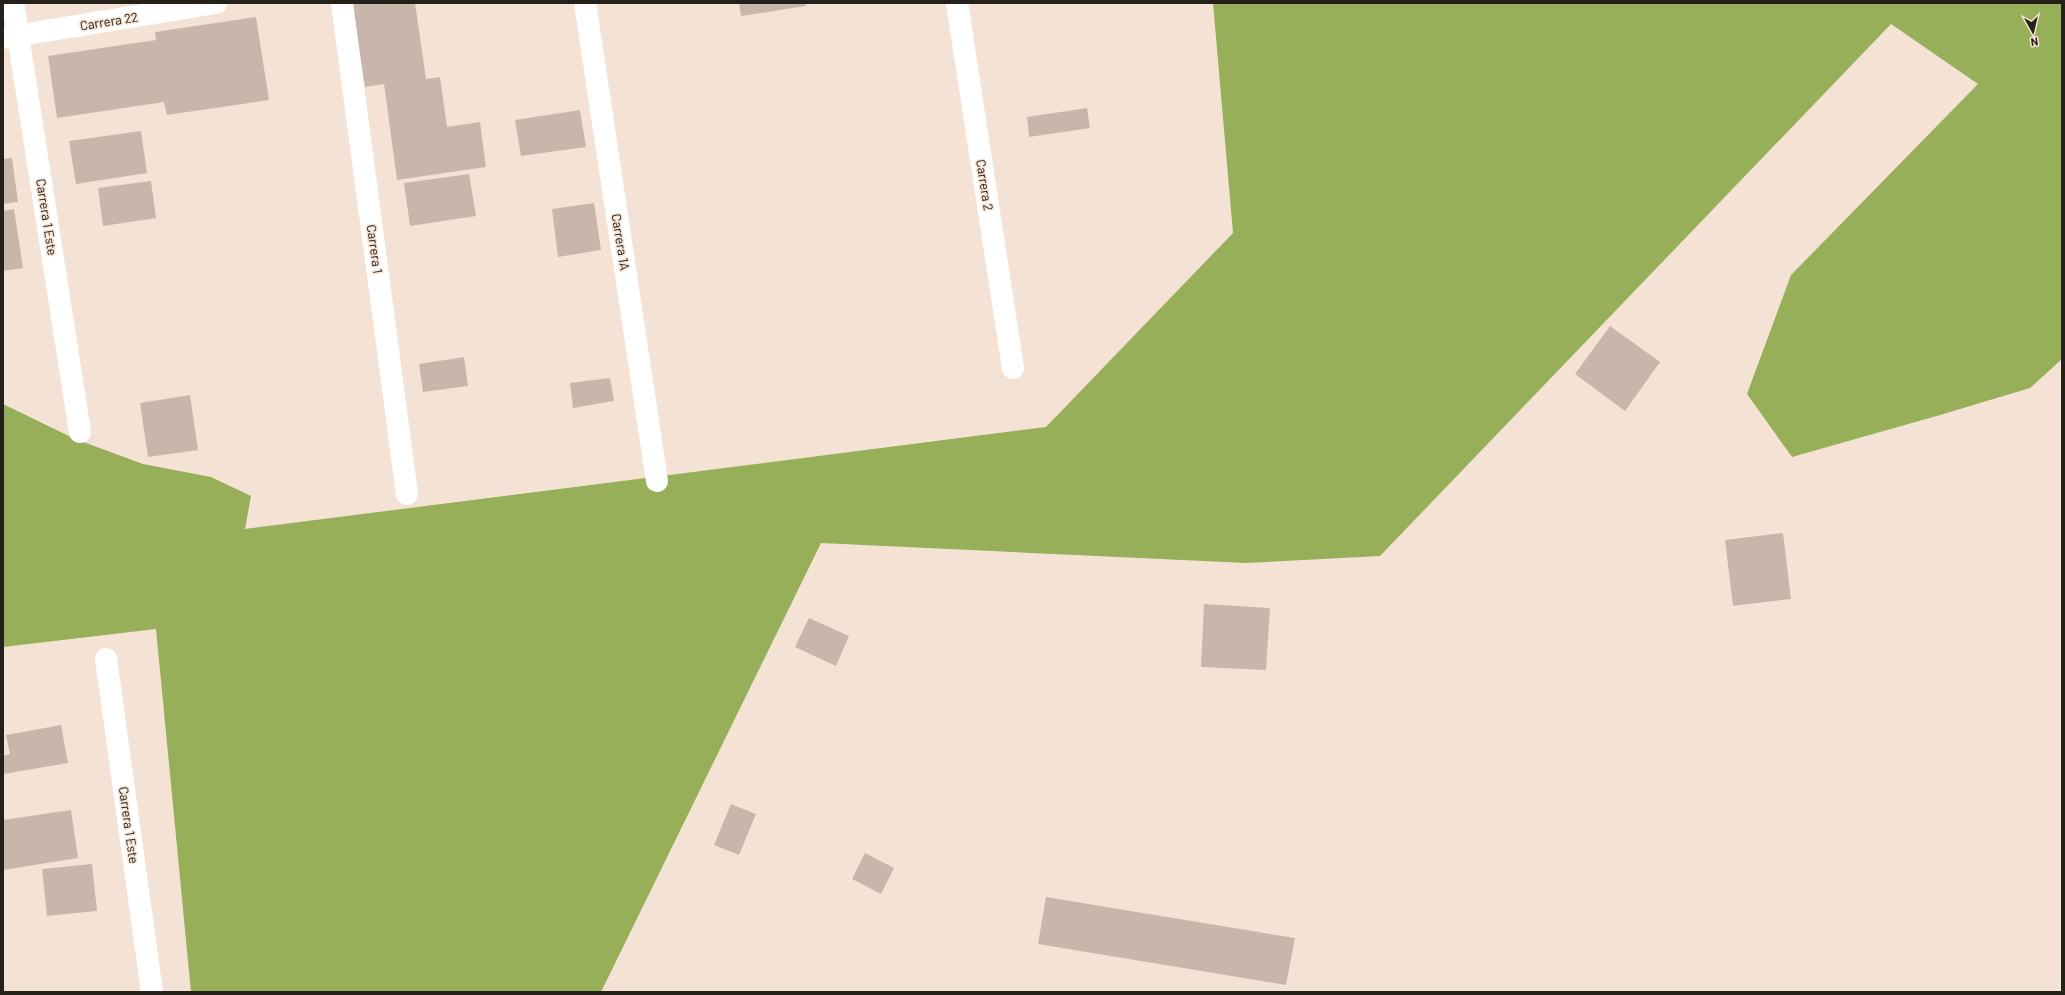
<svg xmlns="http://www.w3.org/2000/svg" width="2065" height="995" viewBox="0 0 2065 995" font-family="Barlow,sans-serif">
	<rect width="100%" height="100%" fill="#f4e3d5"/>
	<path fill="#96af58" d="M1213 3H2062V359L2030 388 1940 415 1792 457 1747 394 1791 275 1978 84 1891 24 1380 556 1246 563 821 543 601 992H191L156 629 3 647V404L75 439 143 464 211 477 251 496 245 529 1046 427 1233 233Z"/>
	<path fill="#c9b6ab" d="M352 3H415L426 79 440 77 447 127 480 122 486 167 397 180 384 84 365 87Z
		M739 3H805L806 6 741 16Z
		M256 17 269 100 167 115 164 102 57 118 48 56 156 40 155 32Z
		M1087 108 1090 128 1029 137 1027 117Z
		M580 110 586 147 521 156 515 120Z
		M141 131 147 173 76 184 69 141Z
		M12 158 18 202 3 204V159Z
		M469 174 476 216 410 226 404 183Z
		M151 181 156 218 103 226 98 188Z
		M594 203 601 250 558 257 552 209Z
		M14 209 23 268 3 271V211Z
		M1610 326 1660 362 1625 411 1575 374Z
		M464 357 468 386 423 392 419 364Z
		M610 378 614 401 573 408 570 383Z
		M190 395 198 450 148 457 140 403Z
		M1783 533 1791 599 1733 606 1725 540Z
		M1204 604 1270 608 1266 670 1201 667Z
		M809 618 849 636 836 666 795 647Z
		M61 725 68 763 3 774V756L10 754 6 735Z
		M731 804 756 814 739 855 714 845Z
		M71 810 78 858 3 870V820Z
		M865 853 894 868 881 894 852 879Z
		M92 864 97 911 47 916 42 869Z
		M1046 897 1295 938 1286 985 1038 944Z"/>
	<g fill="none" stroke-linecap="round" stroke-linejoin="round">
		<path stroke="#fff" stroke-width="22" d="M13 3 80 432
			M342 3 407 494
			M585 3 657 481
			M957 3 1013 368
			M3 38 216 3
			M106 659 152 992"/>
	</g>
	<g text-anchor="middle" stroke-width="3" stroke-linejoin="round" paint-order="stroke">
		<g font-size="13" fill="#26201b" stroke="#f4e3d5">
			<text transform="translate(109 21) rotate(-9)" y="5">Carrera 22</text>
			<text transform="translate(985 185) rotate(81)" y="5">Carrera 2</text>
			<text transform="translate(47 217) rotate(81)" y="5">Carrera 1 Este</text>
			<text transform="translate(621 242) rotate(81)" y="5">Carrera 1A</text>
			<text transform="translate(375 249) rotate(82)" y="5">Carrera 1</text>
			<text transform="translate(129 825) rotate(82)" y="5">Carrera 1 Este</text>
		</g>
	</g>
	<rect width="2065" height="995" fill="none" stroke="#26201b" stroke-width="8"/>
	<g transform="translate(2033 32) rotate(172)" stroke="#f4e3d5" stroke-width="3" paint-order="stroke">
	<path d="M0-3L7 15L0 10L-7 15Z" fill="#26201b"/>
	<text y="-6" font-size="11" font-weight="bold" text-anchor="middle" fill="#26201b">N</text>
	</g>
</svg>
